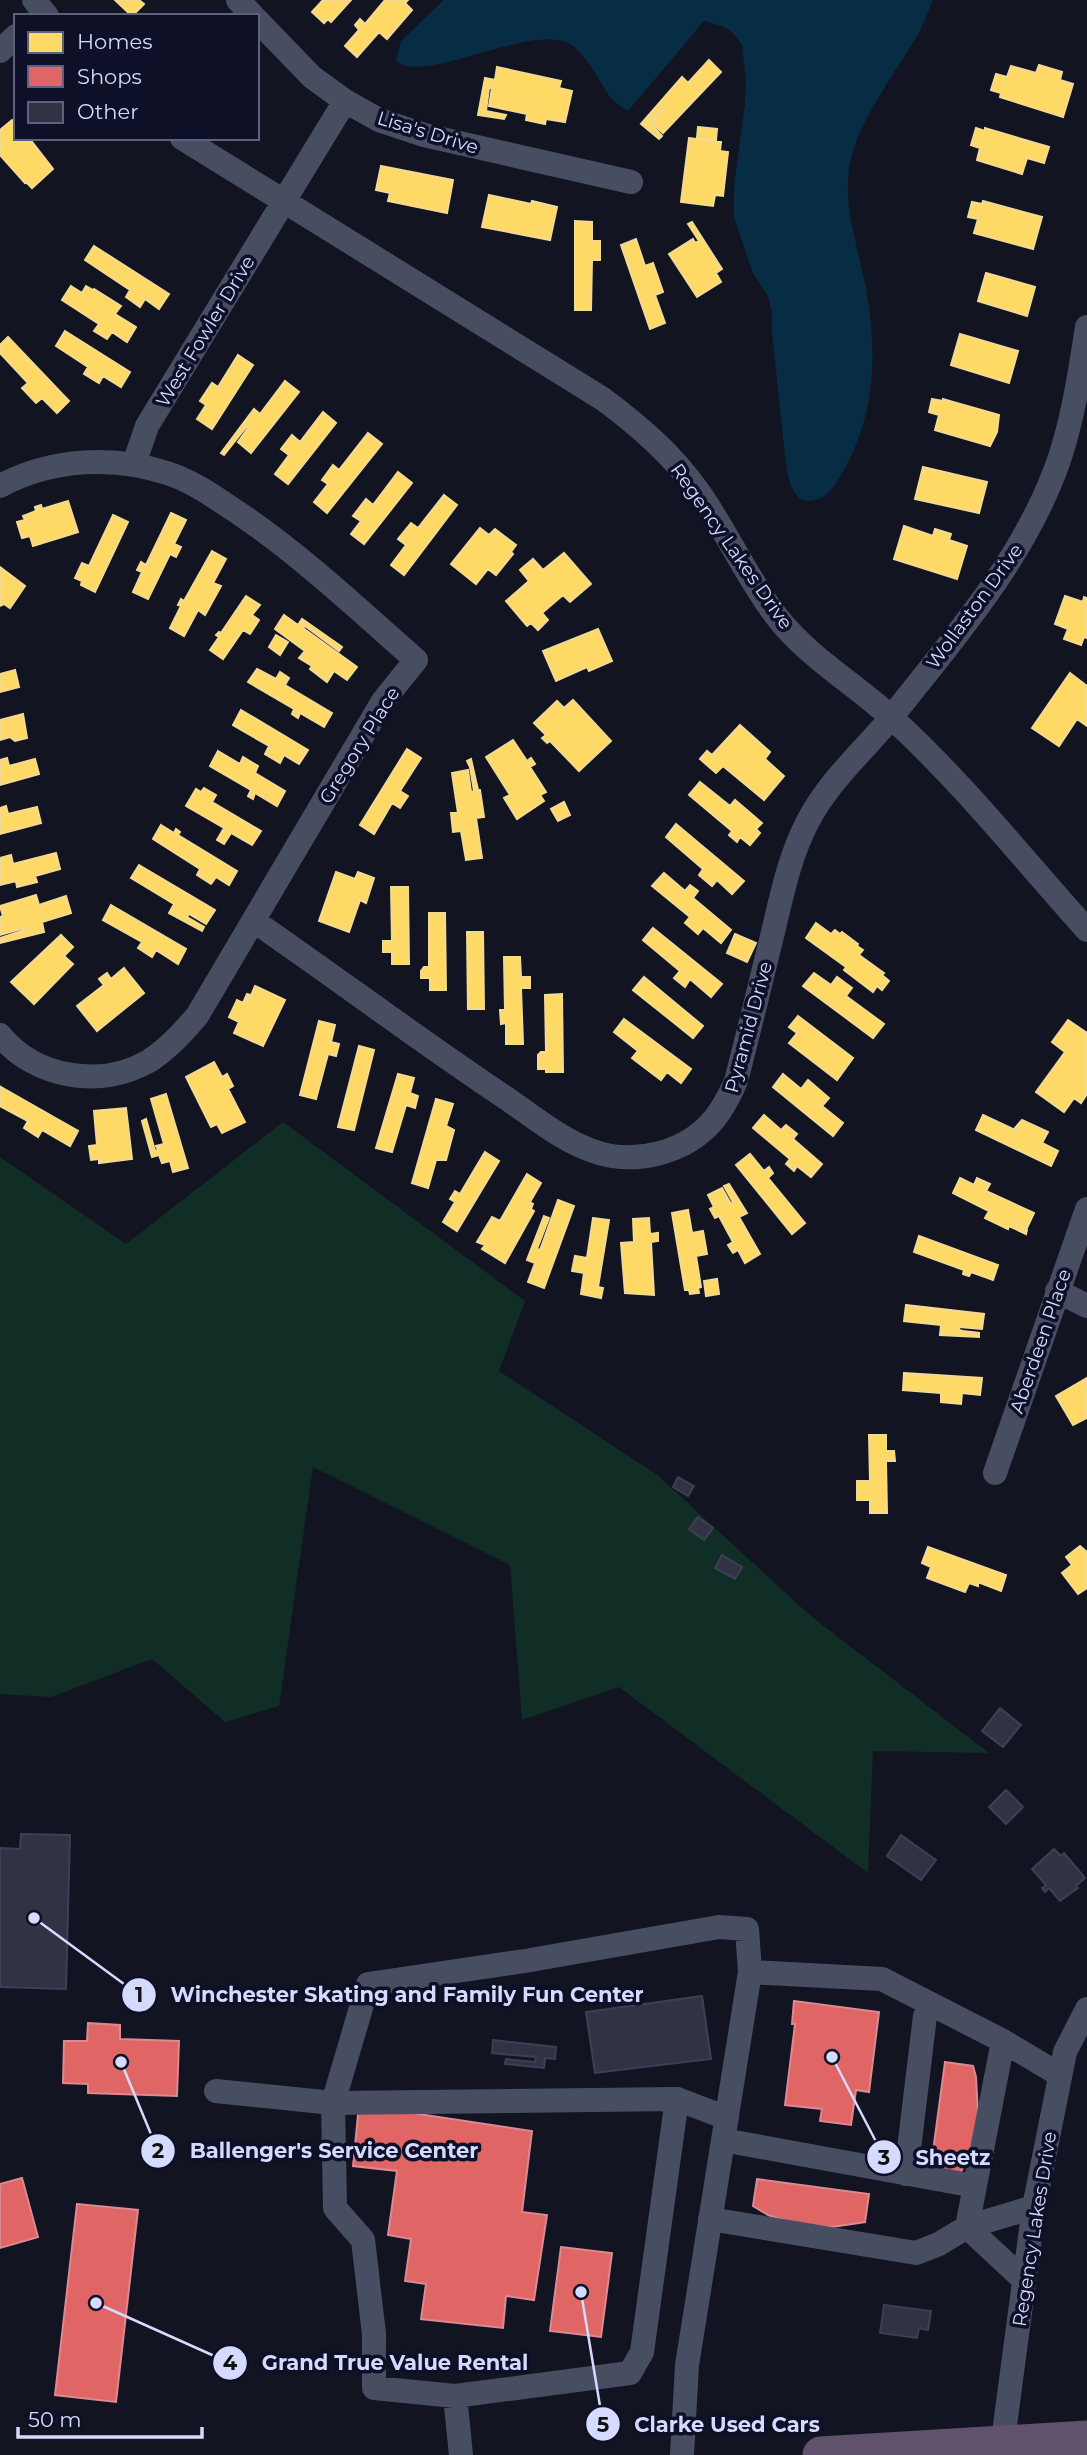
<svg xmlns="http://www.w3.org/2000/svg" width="1087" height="2455" viewBox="0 0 1087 2455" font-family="Montserrat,sans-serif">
	<rect width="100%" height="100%" fill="#131421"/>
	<path fill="#102e26" d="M283 1122 525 1301 499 1371 656 1474 812 1617 989 1753 873 1751 868 1873 619 1687 522 1720 510 1565 313 1467 279 1706 225 1722 152 1659 51 1697 0 1694V1157L126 1244Z"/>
	<path fill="#072d44" d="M444 0H933C927 13 923 27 915 39 894 75 863 114 852 155 841 194 854 233 862 270 877 335 879 406 846 466 838 480 831 496 815 500 793 505 789 481 786 465L772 332V313L768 296 753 273 734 217V186L745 104 746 81 742 45 733 33 722 26 704 21 628 111C622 107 615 103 611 98 598 81 587 53 568 43 531 24 423 85 396 61L401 41Z"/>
	<path fill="#ffd966" stroke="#f2da94" stroke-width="2" d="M115 0H139L144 4 132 16Z
		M323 0H351L331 22 328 19 324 23 312 12Z
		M385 0H408L405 3 412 10 387 39 379 32 357 57 345 46 359 30 355 25 360 19 365 24Z
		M709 60 721 72 663 133 651 122 664 109 663 107 649 122 662 136 659 139 641 124 682 77 688 83Z
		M1039 65 1062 72 1060 80 1073 84 1063 117 1000 97 1001 93 991 90 996 74 1007 77 1011 66 1036 73Z
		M497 67 561 81 559 88 572 91 565 122 546 119 545 124 526 120 527 114 489 106 492 88H489L486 111 506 115 504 119 478 115 485 78 495 80Z
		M12 120 16 124V138H29L53 169 32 188 26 182 25 183 0 155V130Z
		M698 127 717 129 716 140 697 138Z
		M976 128 985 131V128L1049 147 1044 163 1027 158 1022 174 977 160 980 148 971 145Z
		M689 138 721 142 720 151 728 152 723 196 715 195 713 206 681 202Z
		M381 166 453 180 447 213 388 201 390 193 376 190Z
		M489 195 531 204 532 201 557 207 550 240 482 227Z
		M983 201 1042 217 1033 249 974 233 978 219 968 217 972 202 982 204Z
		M575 221 592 222V241H600V260H592L591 310H575Z
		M692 222 722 269 716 273 721 282 697 297 669 254 693 239 695 243 699 241 688 224Z
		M636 239 645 266 653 263 663 292 655 295 665 323 650 329 621 245Z
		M94 246 169 294 159 309 145 299 140 307 126 297 130 290 85 260Z
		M986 273 1035 287 1027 316 978 301Z
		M71 286 82 293 86 286 93 290 94 289 121 306 115 314 136 327 127 342 112 332 107 339 94 331 99 324 62 300Z
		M65 331 130 372 121 387 103 376 99 383 84 374 88 367 56 346Z
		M960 334 1018 351 1009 383 951 365Z
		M8 337 69 401 57 413 42 398 36 403 22 388 28 383 0 353V345Z
		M238 355 253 365 212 429 197 419 206 405 200 401 212 383 218 387Z
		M285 381 299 392 251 453 238 442 248 428 247 426 224 455 221 453 254 409 260 414Z
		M932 399 943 401V399L999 415 997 432 990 446 935 430 939 415 929 412Z
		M323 412 336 423 288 484 275 474 289 455 281 449 292 435 300 442Z
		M368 433 382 444 327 513 314 502 328 484 322 480 333 465 339 470Z
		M923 467 987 482 979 513 915 499Z
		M398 472 412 483 364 544 351 534 361 521 353 516 366 499 373 505Z
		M444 495 457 505 404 575 391 565 406 545 398 539 411 523 418 528Z
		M68 501 78 532 33 546 30 536 22 538 17 522 25 520 23 516 36 511 35 507 41 505 42 509Z
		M171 513 186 520 174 544 181 547 176 557 170 554 148 599 133 592 142 572 137 570 141 562 146 565Z
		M113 515 128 522 95 592 81 585 82 581 75 578 82 563 89 566Z
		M904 526 933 536 935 529 951 534 949 540 967 546 957 579 894 559Z
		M480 528 489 535 495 529 516 545 511 552 513 554 496 575 488 569 476 584 451 564Z
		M212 551 226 559 213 583 221 586 205 615 198 610 184 636 170 628 181 606 178 605 181 599 184 601Z
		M564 553 591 584 570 602 563 595 542 613 548 620 538 630 531 623 527 626 506 601 529 581 520 570 533 559 543 570Z
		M0 567 25 586 10 608 4 604 0 606Z
		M246 596 260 605 252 615 259 620 250 634 243 630 223 659 210 650 219 637 216 635 219 632 221 633Z
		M1065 596 1083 602 1084 597 1087 598V638L1084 637 1081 645 1064 639 1068 629 1055 624Z
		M284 615 298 625 302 619 342 647 339 651 305 626 303 628 357 667 347 680 334 671 327 682 310 669 312 666 299 658 305 651 275 629Z
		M598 629 612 661 589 671 587 667 556 681 543 651Z
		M276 635 288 642 280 655 269 647Z
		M257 669 276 679 280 672 289 678 285 685 332 713 324 727 300 713 298 718 292 714 294 709 248 682Z
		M15 670 19 687 0 692V674Z
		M1070 673 1087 686V726L1077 719 1059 746 1032 728Z
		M573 700 611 741 579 771 550 741 547 743 542 738 546 735 534 723 557 701 564 708Z
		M241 710 308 750 299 764 284 755 280 763 265 754 269 746 233 725Z
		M23 714 27 738 15 741 10 737 0 740V720Z
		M740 725 770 752 765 759 784 776 764 800 723 766 716 773 700 759 707 751 712 755Z
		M513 740 527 761 531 758 535 764 530 767 546 792 540 795 544 801 517 819 504 798 510 795 486 757Z
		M407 749 421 758 400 791 408 796 400 808 392 803 374 834 360 825Z
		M218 751 240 764 243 757 258 766 255 773 285 791 277 806 255 793 253 799 248 796 251 790 210 766Z
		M7 758 9 766 35 759 39 774 0 785V760Z
		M471 759 478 790H480L484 817 476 818 482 858 466 860 461 831 453 832 451 813H458L452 773 468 770 471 792 474 791 470 767 467 761Z
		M700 782 730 806 735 800 762 823 756 829 760 833 750 845 740 837 737 842 729 835 732 831 689 795Z
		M204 788 216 795 212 802 261 831 252 845 231 833 224 844 217 840 224 828 186 806 196 789 201 792Z
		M564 802 570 815 558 821 551 809Z
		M6 806 8 814 37 807 41 823 0 834V808Z
		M676 824 744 881 732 894 717 880 712 886 699 875 703 869 666 837Z
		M161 825 174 833 176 829 180 832 178 835 237 871 229 885 216 877 211 884 197 875 200 869 153 839Z
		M56 853 60 869 35 876 37 882 17 887 16 881 0 885V858L11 855 13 864Z
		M139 865 215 910 206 924 189 914 187 917 204 927 202 931 169 913 174 904 131 878Z
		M336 872 355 879 358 872 374 878 366 903 360 900 349 932 319 921Z
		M664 873 685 891 690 885 698 891 693 898 731 930 721 943 703 928 698 934 685 923 690 917 652 886Z
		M391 887H408L409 964H392V952H383V941H392Z
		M36 895 39 905 66 896 71 913 42 922 44 932 0 943V938L28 929V927L0 935V917L3 916 0 906Z
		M111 905 186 949 178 964 156 950 152 957 138 948 142 942 103 920Z
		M429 913H445L446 990H430V978H421V971L424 967H429Z
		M816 923 831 934 835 930 840 934 842 932 858 944 857 946 863 950 859 955 884 973 882 975 889 981 882 990 877 986 873 992 844 970 846 967 806 938Z
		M653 928 722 984 711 997 690 979 685 987 674 978 680 971 643 940Z
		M467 932H483L484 1009H468Z
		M735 934 756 943 747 962 727 953Z
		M61 935 73 947 64 956 73 964 34 1004 11 982Z
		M504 957H520L521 977H530V988H521L523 1044H506V1023L501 1024 500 1010H505Z
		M124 968 144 993 97 1031 77 1006 104 985 99 979 107 973 111 979Z
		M814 973 831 985 837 977 852 988 846 996 884 1024 873 1038 803 986Z
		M644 977 703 1026 693 1038 633 990Z
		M255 986 285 1000 263 1046 234 1033 239 1022 229 1017 237 1000 243 1003 247 994 250 995 247 1005Z
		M562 994 563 1072H546V1069H538V1055L541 1052H546L545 995Z
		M798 1016 853 1058 837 1080 789 1043 797 1033 789 1027Z
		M624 1019 691 1069 681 1083 667 1072 661 1080 632 1058 638 1051 614 1032Z
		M1068 1020 1087 1033V1094L1081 1103 1074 1098 1064 1112 1036 1092 1065 1052 1052 1042Z
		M319 1021 335 1025 331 1042 339 1044 336 1056 328 1054 316 1099 300 1095Z
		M359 1046 374 1050 354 1130 338 1127Z
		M214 1062 222 1077 227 1074 233 1086 228 1089 245 1122 222 1133 217 1124 211 1127 186 1077Z
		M398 1074 414 1078 410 1093 418 1096 415 1108 406 1105 392 1152 376 1148Z
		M783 1074 801 1089 808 1080 829 1098 822 1106 843 1123 833 1136 773 1087Z
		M1 1087 78 1131 70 1146 42 1130 38 1137 24 1128 28 1121 0 1106Z
		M166 1094 188 1168 173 1172 170 1161 162 1163 159 1155 152 1157 142 1121 146 1119 155 1151 158 1150 156 1146 164 1144 151 1099Z
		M436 1099 453 1104 446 1126 454 1130 446 1160H436L428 1188 412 1183Z
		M126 1108 132 1159 99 1163V1159L91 1160 89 1146 97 1145 94 1111Z
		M764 1115 781 1130 786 1125 797 1134 793 1139 822 1164 811 1177 797 1166 794 1171 786 1164 790 1159 753 1128Z
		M983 1115 1017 1131 1018 1129 1015 1128 1022 1120 1048 1132 1042 1143 1058 1151 1051 1166 976 1130Z
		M485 1152 499 1161 457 1231 443 1222 455 1202 450 1199 455 1191 460 1194Z
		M750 1154 764 1171 769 1167 773 1173 768 1178 805 1223 792 1234 736 1165Z
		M527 1174 541 1183 530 1202 533 1204 531 1209 534 1211 505 1263 482 1249 485 1245 477 1242 492 1217 500 1221Z
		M960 1178 974 1185 977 1178 990 1184 986 1191 1034 1213 1027 1228 1012 1221 1027 1230 1026 1234 1009 1226 1008 1229 985 1218 989 1211 953 1193Z
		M729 1184 747 1213 739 1217 760 1254 745 1263 738 1250 733 1253 728 1245 733 1242 719 1216 715 1218 710 1209 714 1207 708 1195 722 1188 731 1204 733 1202 724 1186Z
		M558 1200 574 1206 544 1288 528 1282 535 1263 527 1260 544 1216 549 1218 537 1249 540 1250Z
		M688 1210 692 1233 703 1231 707 1254 696 1256 701 1287 698 1288 699 1293 690 1294 689 1290H685L672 1213Z
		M593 1218 609 1220 598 1287 603 1288 601 1298 581 1294 584 1273 572 1271 575 1256 587 1258Z
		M649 1218 650 1234 658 1233V1241L651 1242 654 1295 625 1293 621 1243 634 1242 633 1219Z
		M919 1236 998 1265 993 1280 971 1272 969 1276 963 1274 964 1270 914 1252Z
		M717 1279 719 1294 706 1296 704 1281Z
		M906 1305 984 1314 982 1329 959 1327V1330L963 1331 979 1333V1337L940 1335 941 1325 904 1321Z
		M904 1373 982 1378 980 1395 962 1393 961 1404 941 1402V1393L903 1390Z
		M1087 1378V1418L1073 1425 1056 1396Z
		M869 1435H886V1451H894L895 1461H886L887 1513H870V1500H857V1481H870Z
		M1080 1546 1087 1552V1588L1078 1594 1062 1573 1072 1565 1066 1557Z
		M928 1547 1006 1575 1001 1591 978 1582V1586L969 1583 965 1592 927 1578 931 1567 922 1563Z"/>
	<path fill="#e06666" stroke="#dc8994" stroke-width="2" d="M794 2001 879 2012 869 2092 856 2090 851 2125 820 2121 822 2109 785 2105 795 2024H792Z
		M88 2023 120 2025V2039L179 2041 177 2096 88 2093V2084L63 2083 64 2041H87Z
		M945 2062 973 2066 976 2077 978 2114 976 2136 966 2163 957 2178 930 2174Z
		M359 2105 532 2131 522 2212 547 2215 534 2300 506 2296 503 2328 421 2319 426 2284 405 2281 411 2239 388 2235 397 2171 353 2166Z
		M22 2178 38 2237 0 2248V2184Z
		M757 2179 869 2194 865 2222 832 2227 795 2224 768 2215 753 2206Z
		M77 2204 138 2210 116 2402 55 2395Z
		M561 2247 612 2253 601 2337 550 2331Z"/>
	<path fill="#313344" stroke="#3e3f56" stroke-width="2" d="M678 1477 694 1486 688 1496 673 1487Z
		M698 1517 713 1528 704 1540 689 1529Z
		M722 1555 742 1567 735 1579 715 1568Z
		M1000 1708 1021 1725 1003 1747 982 1731Z
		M1006 1790 1023 1807 1006 1824 989 1807Z
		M21 1834 70 1835 66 1989 0 1987V1848L20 1849Z
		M901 1835 936 1860 921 1880 887 1856Z
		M1054 1849 1061 1856 1064 1853 1085 1878 1076 1886 1078 1888 1060 1901 1049 1888 1045 1892 1042 1888 1046 1885 1032 1869Z
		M702 1996 711 2059 595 2073 586 2012Z
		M493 2040 556 2047 555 2059 545 2058 544 2068 505 2064 506 2059 535 2062 536 2057 492 2053Z
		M884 2305 931 2311 928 2330 919 2328 917 2338 880 2333Z"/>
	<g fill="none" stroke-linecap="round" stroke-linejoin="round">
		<path stroke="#484e62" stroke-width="24" d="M34 0 47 16
			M238 0 253 16
			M257 20 312 77 345 101 379 120 424 135 631 182
			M0 51 16 36
			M182 138 603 399C639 426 672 454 698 491 726 530 748 580 777 617 809 658 855 684 893 719 963 783 1023 859 1087 930
			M134 464 147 426 345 101
			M0 486C52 458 115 455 170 474 196 483 217 499 240 514 303 557 359 610 416 660L383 701 197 1016C182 1033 168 1049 149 1061 101 1089 35 1078 0 1035
			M254 921C338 979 419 1040 503 1096 533 1116 564 1143 599 1153 636 1164 681 1153 708 1126 721 1113 729 1097 736 1081 749 1031 761 981 773 932 782 894 790 855 808 821 830 779 865 750 894 714 957 634 1027 555 1060 457 1074 414 1080 371 1087 327
			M1057 1291 1087 1306
			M995 1473 1087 1209
			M216 2091 333 2103 335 2208 363 2240 374 2334V2388L455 2396 630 2373 642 2352 677 2099 333 2103 368 1984 525 1961 719 1927 747 1929 750 1972
			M677 2099 727 2118
			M723 2140 975 2186
			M906 2174 925 2016 934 2006
			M710 2219 916 2253 939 2244 967 2227 1034 2207
			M967 2227 1003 2041
			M967 2227 1024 2280
			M455 2396 461 2455
			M682 2455 687 2365 750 1972 882 1979 1003 2041 1060 2075
			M1001 2455 1034 2207 1065 2052 1087 2009"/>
		<path stroke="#60516d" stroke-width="37" d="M821 2455 1087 2439"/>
	</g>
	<g text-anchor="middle" stroke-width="7" stroke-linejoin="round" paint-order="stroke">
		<g font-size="19" fill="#d4dbff" stroke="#0d1027">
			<text transform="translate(428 132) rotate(17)" y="7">Lisa's Drive</text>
			<text transform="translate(205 331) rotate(-59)" y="7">West Fowler Drive</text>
			<text transform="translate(732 546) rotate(55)" y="7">Regency Lakes Drive</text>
			<text transform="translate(974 606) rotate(-54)" y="7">Wollaston Drive</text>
			<text transform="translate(359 745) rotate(-58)" y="7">Gregory Place</text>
			<text transform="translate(748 1027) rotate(-75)" y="7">Pyramid Drive</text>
			<text transform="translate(1040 1341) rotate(-71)" y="7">Aberdeen Place</text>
			<text transform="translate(1034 2229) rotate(-81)" y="7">Regency Lakes Drive</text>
		</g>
	</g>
	<path fill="none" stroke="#d4dbff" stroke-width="2.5" d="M34 1918L139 1995M121 2062L158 2151M832 2057L884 2157M96 2303L230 2363M581 2292L603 2424"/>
	<g fill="#d4dbff" stroke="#0d1027" stroke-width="2.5">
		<circle cx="34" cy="1918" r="7"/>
		<circle cx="121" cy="2062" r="7"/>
		<circle cx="832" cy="2057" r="7"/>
		<circle cx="96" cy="2303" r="7"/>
		<circle cx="581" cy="2292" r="7"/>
		<circle cx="139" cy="1995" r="18"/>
		<circle cx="158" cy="2151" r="18"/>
		<circle cx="884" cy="2157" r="18"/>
		<circle cx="230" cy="2363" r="18"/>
		<circle cx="603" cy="2424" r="18"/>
	</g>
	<g font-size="21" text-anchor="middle" font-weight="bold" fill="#111">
		<text x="139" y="2002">1</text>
		<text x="158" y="2158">2</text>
		<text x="884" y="2165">3</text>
		<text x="230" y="2370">4</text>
		<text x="603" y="2432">5</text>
	</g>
	<g font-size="21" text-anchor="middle" font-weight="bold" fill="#d4dbff" stroke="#0d1027" stroke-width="7" stroke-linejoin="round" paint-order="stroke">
		<text x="407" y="2002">Winchester Skating and Family Fun Center</text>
		<text x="334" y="2158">Ballenger's Service Center</text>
		<text x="953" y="2165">Sheetz</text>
		<text x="395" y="2370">Grand True Value Rental</text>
		<text x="727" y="2432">Clarke Used Cars</text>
	</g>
	<rect x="14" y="14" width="245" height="126" fill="#0d1027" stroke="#5d617d" stroke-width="2"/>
	<rect x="28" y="32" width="35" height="21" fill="#ffd966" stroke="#5d617d" stroke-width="2"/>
	<text x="77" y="49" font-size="21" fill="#d4dbff">Homes</text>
	<rect x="28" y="66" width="35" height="21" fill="#e06666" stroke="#5d617d" stroke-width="2"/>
	<text x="77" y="84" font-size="21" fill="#d4dbff">Shops</text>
	<rect x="28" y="102" width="35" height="21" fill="#313344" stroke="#5d617d" stroke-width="2"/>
	<text x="77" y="119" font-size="21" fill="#d4dbff">Other</text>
	<path d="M18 2427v10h184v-10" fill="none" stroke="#d4dbff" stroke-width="3.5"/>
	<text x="28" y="2427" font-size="21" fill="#d4dbff" stroke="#0d1027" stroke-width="5" paint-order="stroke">50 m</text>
</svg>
